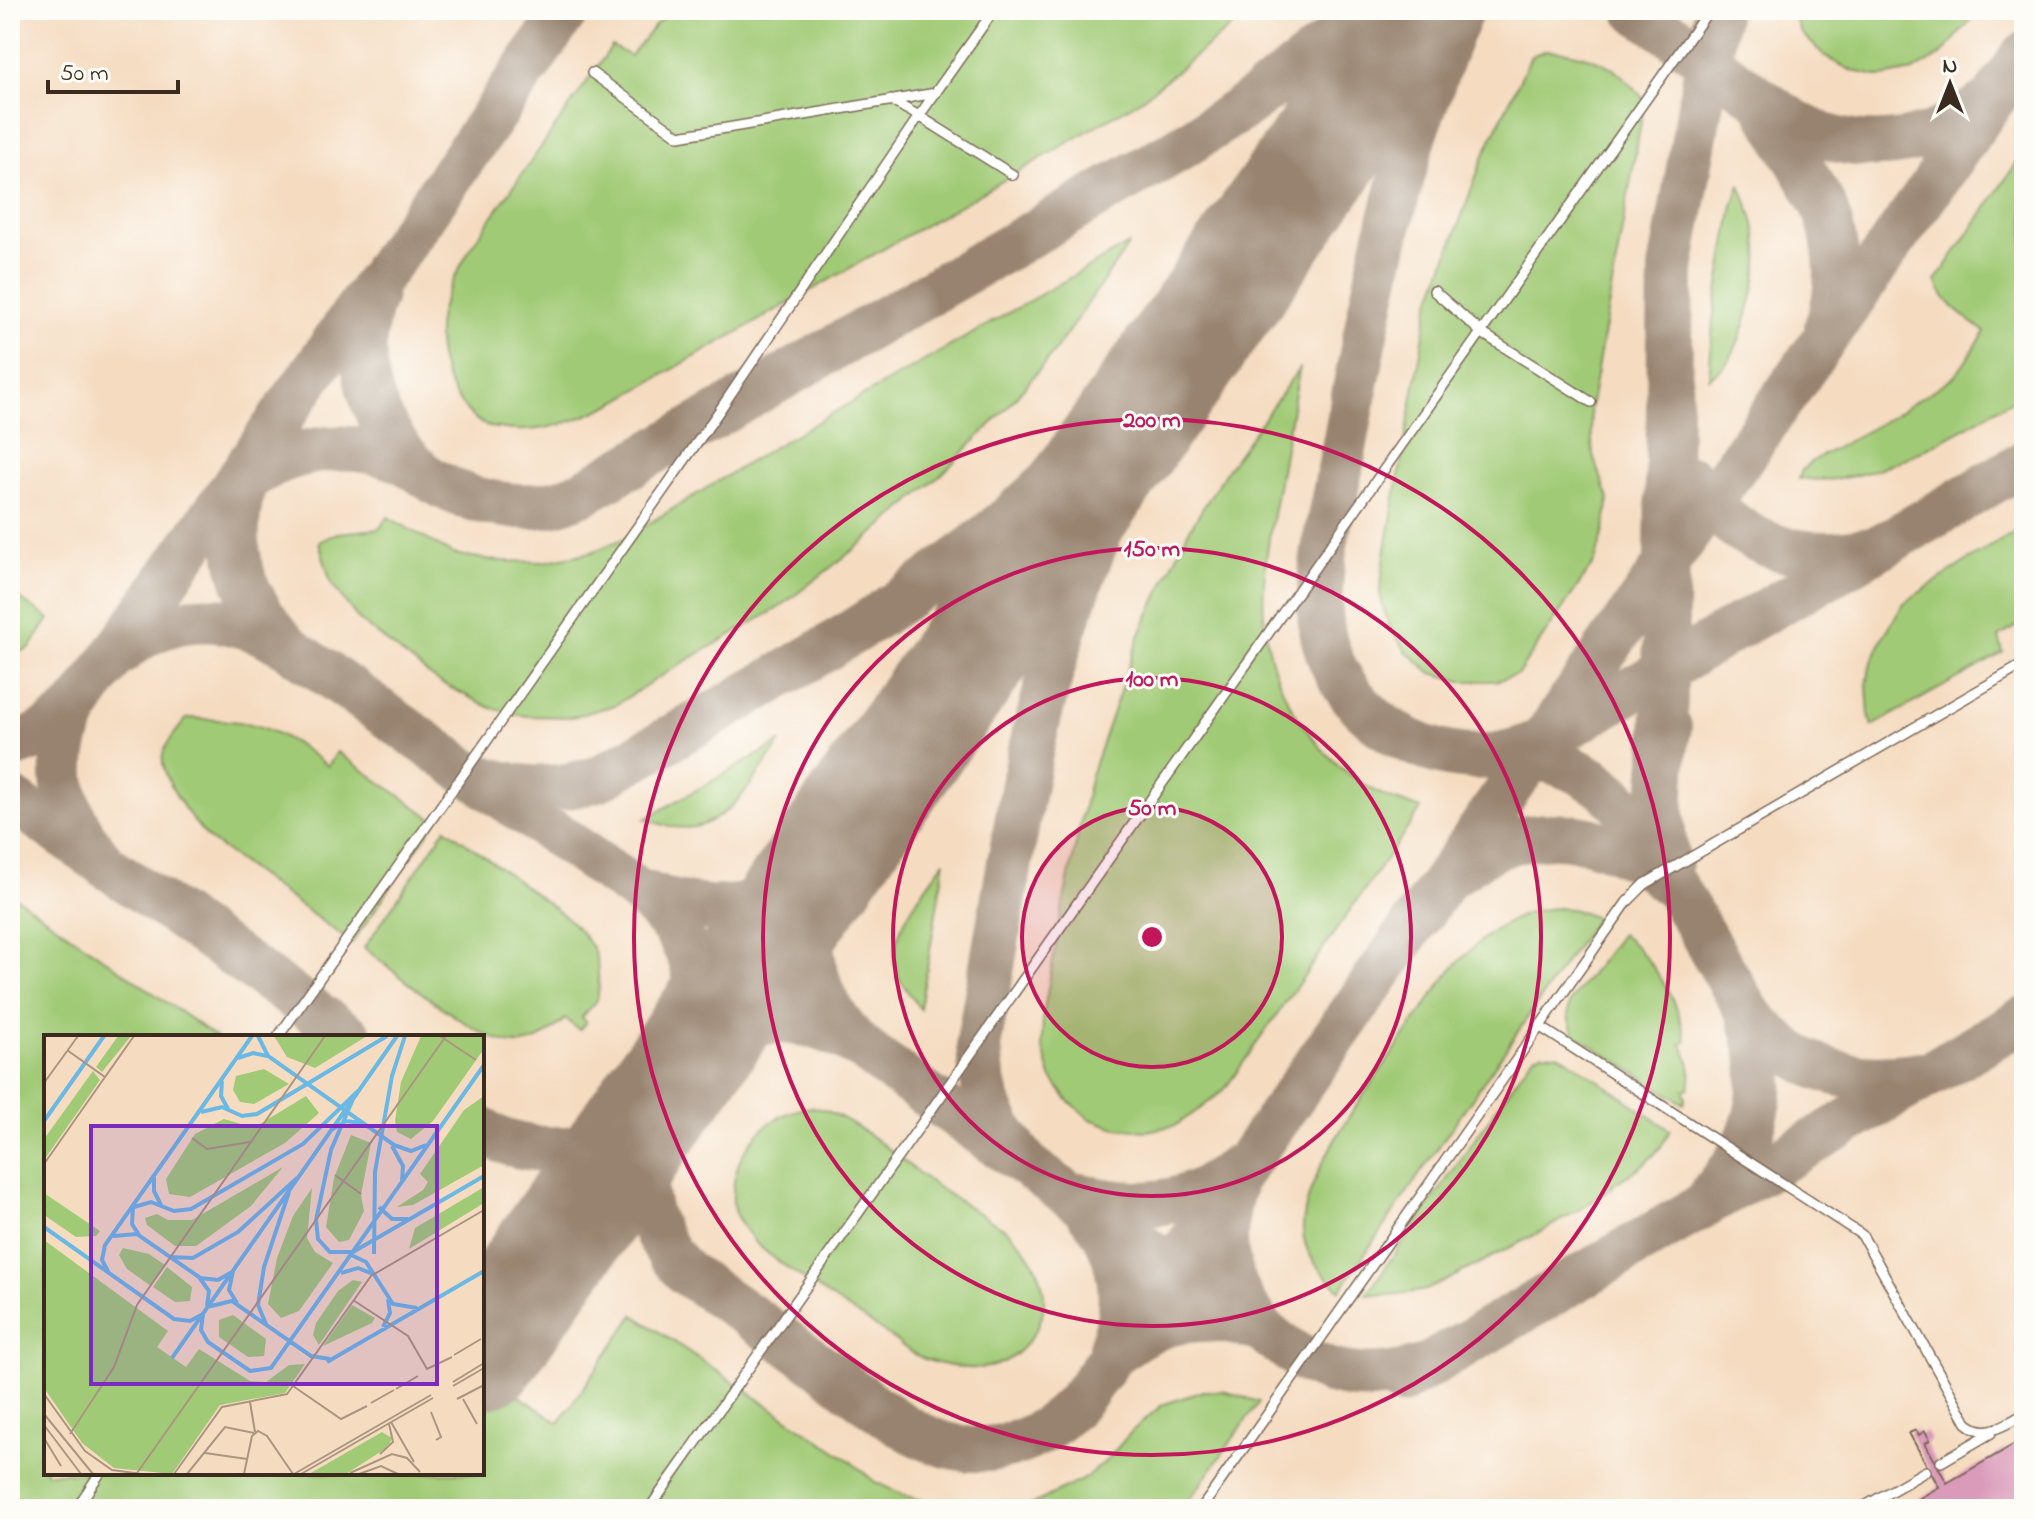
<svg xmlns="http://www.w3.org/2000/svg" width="2034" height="1519" viewBox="0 0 2034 1519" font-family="'Indie Flower',sans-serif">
	<rect width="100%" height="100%" fill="#fdfcf7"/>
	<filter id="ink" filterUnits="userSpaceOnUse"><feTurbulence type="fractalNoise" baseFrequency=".0125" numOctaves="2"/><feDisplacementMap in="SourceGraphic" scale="16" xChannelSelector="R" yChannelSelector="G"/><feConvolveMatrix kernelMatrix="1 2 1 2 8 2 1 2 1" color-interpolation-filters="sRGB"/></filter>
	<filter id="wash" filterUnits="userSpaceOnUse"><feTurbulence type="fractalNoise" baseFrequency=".006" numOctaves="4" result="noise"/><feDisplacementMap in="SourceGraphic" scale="32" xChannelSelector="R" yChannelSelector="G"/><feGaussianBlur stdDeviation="1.8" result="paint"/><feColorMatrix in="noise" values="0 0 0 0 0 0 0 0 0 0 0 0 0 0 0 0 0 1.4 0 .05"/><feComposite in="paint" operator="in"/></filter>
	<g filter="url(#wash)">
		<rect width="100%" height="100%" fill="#f5dcc1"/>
		<path fill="#a1ca76" stroke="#6e7a4a" stroke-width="2" d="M674 10H1252L1142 99 1013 175 612 404C576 421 539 436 499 428 495 428 491 428 487 426 472 420 457 400 450 386 439 364 435 338 440 314 446 290 460 268 471 247L612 46 630 56 657 23Z
			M1791 10H1979L1942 54 1913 71 1882 77 1852 71 1826 57 1801 33Z
			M1546 50C1571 51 1597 57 1618 72 1628 80 1636 91 1645 100L1590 409 1593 455 1609 499 1604 531 1595 561 1518 674 1496 681H1461L1432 673 1406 651 1389 627 1380 594 1384 560 1429 306 1484 155 1531 56Z
			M2024 152V393C1967 426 1903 469 1837 479 1825 481 1812 479 1799 479L1802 470 1809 463 1888 419 1955 376 1985 332C1965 317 1945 305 1936 281Z
			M1740 185C1748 205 1756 224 1758 246 1761 276 1745 335 1728 361 1724 368 1716 373 1709 378L1713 321 1733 205Z
			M1129 244 1054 352 1004 411 942 474 866 540 780 607 679 665 615 705 572 717 526 716 491 708 437 681 359 620 331 583 319 542 337 533 379 529 388 517 453 554 498 561 543 562 592 552 625 538 782 442Z
			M1300 367C1292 407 1285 447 1278 487 1262 574 1248 644 1301 722 1322 753 1352 782 1387 797 1398 801 1410 805 1421 809L1224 1090 1201 1108 1176 1125 1147 1131 1116 1128 1090 1119 1067 1099 1051 1077 1042 1046 1043 1016 1063 904 1091 775 1140 634 1188 532 1226 471Z
			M2024 527V622L1999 637 2003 653 1872 726 1869 717 1867 684 1870 666 1885 634 1904 603 1971 558Z
			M10 592 49 619 30 648 10 656Z
			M191 718C214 720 239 720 261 727 286 735 307 751 328 766L337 752 436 821 352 943 210 840C195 824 155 774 164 751 168 740 179 729 186 719Z
			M781 742C758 773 734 819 694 827 677 830 660 824 645 819Z
			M446 828 565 916 580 931 593 949 597 961 599 987 597 1000 582 1017 586 1022 579 1030 565 1019C551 1031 540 1042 522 1044 486 1050 395 971 364 948Z
			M945 860 920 1009C911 996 898 981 895 965 890 929 926 888 945 860Z
			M10 893 216 1037H46V1473H482V1370L559 1423 634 1315 849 1460 875 1482 903 1495 933 1503 969 1507 1029 1506 1086 1478 1107 1460 1132 1431 1162 1405 1203 1391H1223L1259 1402 1183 1509H10Z
			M1558 908 1572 909 1596 918 1340 1290C1323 1274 1303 1255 1303 1229 1303 1177 1361 1098 1390 1057 1410 1028 1430 1000 1450 971 1479 939 1512 910 1558 908Z
			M1621 934C1654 959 1678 1000 1686 1041L1681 1043C1691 1063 1692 1065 1689 1088L1684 1090 1686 1097 1684 1104 1574 1034C1569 1022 1565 1011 1572 999Z
			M1542 1053 1558 1054 1566 1058 1670 1130C1659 1157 1637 1170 1612 1185L1613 1187 1584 1207 1544 1230 1443 1282 1426 1290 1407 1293 1391 1295 1367 1294 1528 1063 1534 1056Z
			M811 1107C819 1109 827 1110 834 1114 869 1130 902 1161 933 1184 951 1197 971 1208 990 1220 996 1224 1004 1227 1010 1233 1046 1266 1059 1312 1021 1349 997 1375 961 1370 930 1361 912 1356 895 1339 879 1329 852 1311 825 1294 798 1275 783 1265 768 1255 755 1242 749 1235 741 1225 737 1217 728 1198 735 1164 747 1148 763 1123 782 1112 811 1107Z"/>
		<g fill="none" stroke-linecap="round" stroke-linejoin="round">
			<path stroke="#988370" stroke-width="46" d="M1461 10C1450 32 1442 56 1434 79 1388 200 1367 327 1343 454 1333 508 1313 577 1322 630 1336 710 1420 768 1499 755 1536 749 1567 727 1599 709 1642 684 1685 659 1727 633 1778 603 1831 575 1883 545 1930 519 1977 491 2024 463
				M1636 10C1672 34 1706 60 1741 85 1761 99 1781 115 1802 126 1861 157 1928 147 1980 107
				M1413 24 1427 10
				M1764 104 1823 203C1838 244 1843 284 1827 326
				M374 295C349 358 371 425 419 470
				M246 476C226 543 237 591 284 642
				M1692 479C1732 542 1792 564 1864 550
				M215 512C229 497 242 481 260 471 302 446 355 441 401 460 414 466 425 476 437 483 471 503 523 513 562 501 569 498 577 495 584 492L1177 150 1247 105 1297 68 1370 10
				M121 652C172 608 231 612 286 645L637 891C698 940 712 992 682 1065
				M1669 727C1661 766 1658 828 1669 866
				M10 747C39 738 60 725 81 702
				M1505 755C1559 754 1607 780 1638 824L1748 1012C1796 1070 1846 1086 1920 1074
				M1664 755 1671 269 1717 10
				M465 771C513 791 550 794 600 778 735 701 876 629 996 529 1076 462 1145 386 1214 308
				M10 798 350 1037
				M833 852C799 915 803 989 855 1041 871 1057 892 1069 910 1083L1295 1354C1302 1358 1310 1363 1317 1366 1353 1382 1392 1378 1428 1366
				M106 866C60 814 48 762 83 700L567 10
				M1455 873C1520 818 1606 827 1667 882
				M641 892C682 909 734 916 776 896 797 887 815 869 831 854
				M682 1065C734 1013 798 1008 860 1047
				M655 1106C638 1170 636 1223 686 1273 732 1304 777 1335 822 1367 855 1391 896 1427 934 1441 994 1463 1049 1439 1086 1391L2024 55
				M482 1130C516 1154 578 1155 615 1136 630 1128 643 1117 655 1106
				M1029 1166C994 1127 980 1094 979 1041 989 984 999 926 1009 868 1016 830 1022 792 1030 754 1060 623 1109 493 1175 376
				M1233 1186C1218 1237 1223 1280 1257 1322
				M1712 1193C1747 1156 1767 1107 1759 1055 1757 1041 1752 1026 1748 1012
				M1081 1196C1138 1211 1189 1207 1236 1168
				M1089 1213C1122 1249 1129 1302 1111 1348
				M1120 1349C1160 1317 1205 1312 1252 1327
				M1400 1382 2024 1019"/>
			<path stroke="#988370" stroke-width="116" d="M482 1351 1423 10"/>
		</g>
		<g id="blocks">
			<path fill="#da9aba" d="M1916 1430 1919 1435 1925 1431 1930 1440 1925 1443 1947 1483 2024 1439V1509H1901L1939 1487 1909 1433Z"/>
		</g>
	</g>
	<g filter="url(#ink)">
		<use href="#blocks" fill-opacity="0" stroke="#7c6857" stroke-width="2"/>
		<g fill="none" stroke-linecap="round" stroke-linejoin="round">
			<g stroke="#7c6857" stroke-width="12">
				<path id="service" d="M592 73 679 136 936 93
					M890 100 919 116 1013 175
					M1434 291 1482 333 1591 402
					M1539 1026 1862 1235 1967 1423C1986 1440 2006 1424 2024 1414
					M278 1037 715 417 919 116 994 10
					M1941 1462 1991 1433
					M76 1509 100 1473
					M649 1509 1709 10
					M1201 1509 1627 902 1645 884 2024 664
					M1860 1509 1926 1471"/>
			</g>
			<use href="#service" stroke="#fff" stroke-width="9"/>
		</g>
	</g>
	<circle cx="1152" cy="937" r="130" fill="#c2185b" fill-opacity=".12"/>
	<g fill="none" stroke="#c2185b" stroke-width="4">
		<circle cx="1152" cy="937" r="130"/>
		<circle cx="1152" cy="937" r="259"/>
		<circle cx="1152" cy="937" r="389"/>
		<circle cx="1152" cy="937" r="518"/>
	</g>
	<g transform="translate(44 1035)">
		<rect width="440" height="440" fill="#f5dcc1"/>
		<path d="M74 1H87L58 37 52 32ZM230 1H323L271 33 243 22ZM377 1H440V14L389 86 367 104 353 97 351 86 357 47ZM220 34 245 49 210 69 196 67 189 55 192 41ZM49 36 56 45 0 125V104ZM262 61 275 78 241 108 146 162 125 159 122 144 151 99 180 84 204 91 216 89ZM440 61V130L369 170 353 172 379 155 384 147 376 139 420 75ZM307 100 327 108 317 160 320 176 305 205 295 207 282 192 290 143ZM239 132 207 171 152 211H131L103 190 101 183 113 179 124 185H148ZM440 152V168L365 214 371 193ZM268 153 263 203 271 217 289 228 255 276 237 283 224 269 233 223 249 181ZM0 158 56 196 52 201 32 202 0 180ZM0 205 124 296 113 312 142 332 155 314 206 346 222 347 245 330 261 329 241 358 176 370 128 439 70 433 38 408 0 353ZM79 213 105 219 121 230 107 251 83 234 75 220ZM123 232 148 252 146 266 131 267 109 252ZM309 245 318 247 275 310 269 300 272 288 294 256ZM308 270 331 283 328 288 279 311ZM189 280 222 304 220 321 204 322 175 302V285ZM338 397 348 403 344 412 302 439H265Z" fill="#a1ca76"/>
		<path fill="none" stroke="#6ab8e4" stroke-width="4" d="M214 1 224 21 350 110 367 116 382 110M194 23 209 18 223 21M178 46 177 61 184 74M309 64 287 115 272 185 274 204 286 217H309L440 141M157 77 178 72 198 81 213 79 343 1M0 86 60 1M287 95 302 86 317 88M348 111 359 131 358 146M110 142V156L117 170M89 172 88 189 95 200M90 172 107 167 130 176 147 174 259 109 314 56M335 172 348 184H364M0 192 130 284 146 286 159 279M69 201 93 199 155 242 165 256 163 271M305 219 322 227 349 269 373 273M330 219 331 137 348 41 361 1M126 222 149 223 194 197 253 143M189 236 185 255 193 268M65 238 58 225 61 210 208 1M297 238 314 233 329 239M156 243 174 245 188 237M163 272 188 266 267 321 286 324M159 279 157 295 164 307 206 336 227 333 440 30M222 289 214 270 220 232 245 157M339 292 346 278 344 264M128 323 353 1M283 327 440 236"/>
		<path fill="none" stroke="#ab9580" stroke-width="2" d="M396 1 432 25M23 15 61 42 90 1M0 48 34 1M148 103 163 114 206 107M0 129 61 42M291 140 317 159M309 265 364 301 383 334 408 322M410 320 437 304M409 347 440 328M249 351 297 384 323 371M409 351 440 333M352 354 374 341M0 359 41 416 68 435 98 439M413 364 440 350M419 364 433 389M206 367 211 397M327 368 350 355M387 377 397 402 392 405M0 379 49 439M347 387 370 427M0 390 37 439M26 399 70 332 93 270 281 1M0 403 17 431M161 418 203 424M336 419 349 407 345 389M93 438 402 1M306 438 348 419 363 423 376 437M130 439 178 372 243 359 327 241 440 175M143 439 181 392 210 398M200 439 208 401 214 396 223 401 249 439M250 439 387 360M257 439 389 363M315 439 337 431 354 439"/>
		<path fill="#7b2cbf" fill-opacity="0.15" stroke="#7b2cbf" stroke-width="4" d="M47 91H393V349H47Z"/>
		<rect width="440" height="440" fill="none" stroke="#3b2a1e" stroke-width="4"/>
	</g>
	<circle cx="1152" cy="937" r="12" fill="#c2185b" stroke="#fdfcf7" stroke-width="4"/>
	<g font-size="24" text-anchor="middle" font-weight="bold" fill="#c2185b" stroke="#fdfcf7" stroke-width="6" stroke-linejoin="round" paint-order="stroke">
		<text x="1152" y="427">200 m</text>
		<text x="1152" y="556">150 m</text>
		<text x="1152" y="686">100 m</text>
		<text x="1152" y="815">50 m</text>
	</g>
	<rect width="2034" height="1519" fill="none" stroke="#fdfcf7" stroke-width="40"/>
	<g transform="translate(1950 84)" stroke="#fdfcf7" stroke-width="6" paint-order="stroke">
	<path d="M0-6L14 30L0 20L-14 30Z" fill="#3b2a1e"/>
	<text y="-12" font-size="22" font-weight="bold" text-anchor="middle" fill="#3b2a1e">N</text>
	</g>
	<path d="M48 80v12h130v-12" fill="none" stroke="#3b2a1e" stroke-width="4"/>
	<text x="60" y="80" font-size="24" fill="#3b2a1e" stroke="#fdfcf7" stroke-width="6" paint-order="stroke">50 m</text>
</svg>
